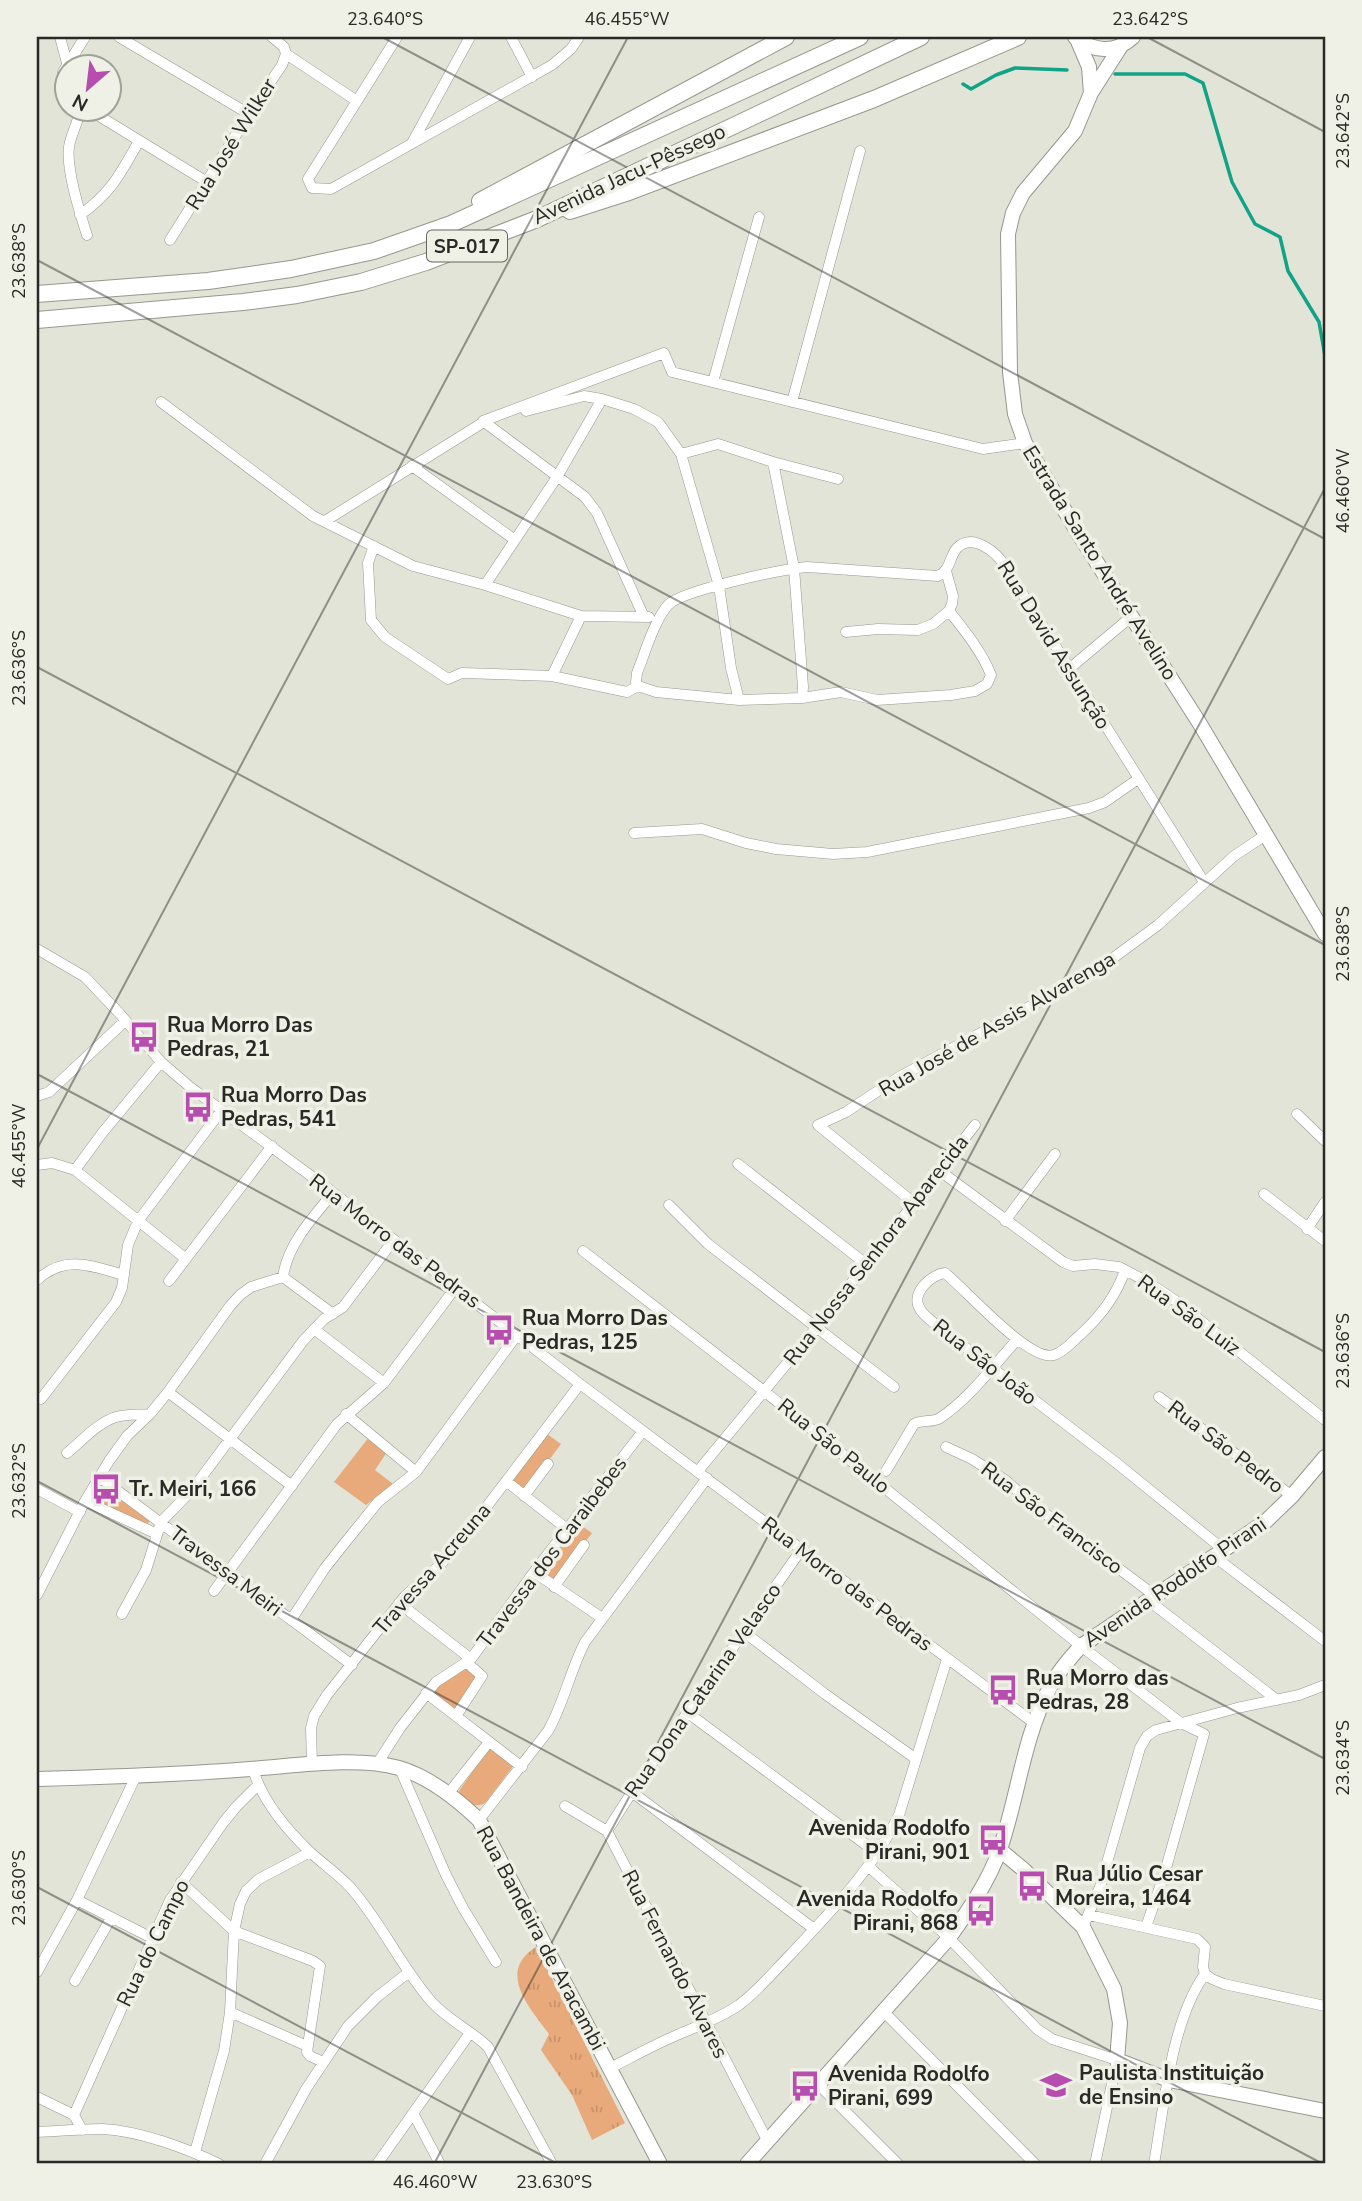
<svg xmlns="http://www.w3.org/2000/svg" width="1362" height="2201" viewBox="0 0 1362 2201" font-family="'Nunito Sans',sans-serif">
	<defs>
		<pattern id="grass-tufts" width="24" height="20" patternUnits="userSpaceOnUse" patternTransform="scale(1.75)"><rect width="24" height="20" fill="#e8aa7b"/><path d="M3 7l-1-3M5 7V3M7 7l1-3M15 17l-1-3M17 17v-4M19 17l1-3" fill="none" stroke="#c7926a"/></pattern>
	</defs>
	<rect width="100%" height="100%" fill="#e2e4d8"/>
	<path fill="url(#grass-tufts)" d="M536 1947 625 2123 592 2140 572 2095 541 2050 549 2034C530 2008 496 1972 536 1947Z"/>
	<path fill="#e8aa7b" d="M547 1434 561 1444 523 1495 510 1485Z
		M369 1437 387 1452 375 1470 393 1484 366 1505 334 1482Z
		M102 1485 152 1518 146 1526 92 1499 99 1487Z
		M578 1523 592 1533 554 1583 541 1574Z
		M464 1668 479 1677 455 1710 432 1695 444 1679Z
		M494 1748 514 1765 485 1803C474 1809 463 1802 459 1791L486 1752Z"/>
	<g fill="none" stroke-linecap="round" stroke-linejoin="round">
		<path stroke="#11a386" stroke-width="3.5" d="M1115 74H1185L1203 83 1232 182 1255 224 1280 237 1288 271 1319 322 1325 356
			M963 84 971 89 996 75 1015 68 1067 70"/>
		<g stroke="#96988e" stroke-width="11">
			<path id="minor" d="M60 37 67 63
				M119 37 249 114
				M511 37 532 77
				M286 54 357 101 308 179 312 188 331 189 552 65 571 49 579 37
				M66 91 62 79 63 72 85 37
				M357 101 397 37
				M80 108C79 122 71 133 69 147 66 168 80 214 87 235
				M86 108 207 182
				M412 143 470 37
				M80 215C112 192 120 174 139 141
				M170 240 249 114 282 65 286 54 284 47 272 37
				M713 382 759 217
				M161 402 313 516 413 566 485 585 557 477 602 399 634 409 658 422 681 454 718 444 773 462 838 479
				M792 402 860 151
				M526 411 584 396 602 399
				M483 421 664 353 672 372 983 449 1025 443
				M483 421 585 497 597 513 644 617
				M681 454 719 586 731 668 739 700 656 692 638 686 636 682 637 673C645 653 654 621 668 605 682 590 784 569 807 567L938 576C951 570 949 557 957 548 973 532 997 553 1005 566L1204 882
				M773 462 794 568 803 687 802 698 841 692 877 700 951 695 975 691 987 684 991 675C982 652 965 631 949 611
				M412 466 515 540
				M325 521 487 420
				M374 546 368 563 371 620 385 637 448 679 462 673 552 676
				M485 585 581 616 649 617
				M581 616 552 676 627 692 638 686
				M846 632 878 629 918 630 933 624 949 611 952 604 953 596 946 571
				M1069 669 1132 616
				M739 700 802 698
				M634 833 702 829 746 843 776 849 833 854 867 852 1089 808 1105 802 1138 779
				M37 949 85 977 120 1014 161 1062 190 1087 322 1184 580 1384 1034 1723
				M37 1096 49 1092 125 1021
				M1297 1114 1325 1141
				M818 1125 846 1112 899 1077 1094 972 1158 925 1234 856 1267 834
				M818 1125 914 1203
				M738 1164 866 1264
				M37 1165 52 1163 75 1170 186 1259
				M75 1170 103 1132 161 1062
				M940 1171 1063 1262 1073 1266 1095 1264 1119 1267 1146 1281 1176 1301 1325 1420
				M1264 1194 1325 1241
				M669 1205 708 1244 894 1387
				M1005 1221 1055 1154
				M1307 1229 1325 1202
				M583 1251 764 1391 1081 1646 1181 1723 1204 1734 1164 1875 1146 1927
				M1125 1270C1116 1297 1100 1317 1080 1335 1073 1341 1064 1352 1054 1355 1030 1363 965 1289 945 1273 931 1274 910 1294 920 1309 923 1315 931 1320 936 1325L1114 1461 1224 1550
				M283 1277 333 1314
				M37 1280C65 1254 92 1266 124 1275
				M169 1281 272 1146
				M314 1329 384 1383
				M168 1392 292 1486
				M1159 1397 1292 1496
				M41 1399 116 1302 122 1288 128 1245 138 1221 221 1111
				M346 1414 416 1472
				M946 1447 972 1459 1005 1480 1030 1502 1154 1595
				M67 1453C82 1441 97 1423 116 1417 126 1414 139 1415 150 1414
				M698 1471 817 1327 975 1125
				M886 1471 914 1424C923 1419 932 1423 940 1418 969 1399 994 1365 1017 1340
				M99 1477 352 1665
				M506 1481 567 1529
				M37 1489 80 1512
				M524 1496 548 1464
				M85 1501 157 1534
				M1215 1557 1325 1641
				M534 1572 602 1618
				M554 1587 584 1545
				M214 1591 337 1424 384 1383 456 1287
				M37 1595 85 1501 109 1461 127 1436 150 1414 168 1392 230 1306 240 1295 251 1287 283 1277C287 1245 313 1217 333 1193
				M1148 1600 1277 1700
				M399 1603 471 1659
				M122 1614 146 1570 161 1522 192 1490 303 1341 324 1319 343 1307 393 1241
				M291 1620 325 1568 344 1544 378 1502 416 1472 517 1335
				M744 1632 825 1694 916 1759
				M426 1693 522 1767
				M688 1713 877 1853
				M456 1716 482 1676 466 1662
				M312 1764 311 1728 314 1716 327 1695 405 1596 441 1564 459 1543 580 1384
				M377 1764 400 1728 436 1682 471 1659 534 1572 643 1431
				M253 1769C262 1801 286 1829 310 1852 323 1864 338 1874 350 1887 381 1922 400 1965 430 2000 447 2020 471 2030 488 2047L552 2164
				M400 1769 446 1875 463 1908 496 1962
				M632 1792 814 1929
				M448 1794 489 1742
				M565 1806 607 1831 767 2140
				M479 1820 548 1731C564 1703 570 1671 585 1642L707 1478
				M607 1831 632 1792 801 1550
				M869 1867 949 1938 1037 2029 1052 2039 1117 2060 1095 2164
				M181 1882 234 1931 313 1961 320 1966 307 2052 310 2056 323 2062
				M77 1900 152 1938
				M1089 1915 1197 1939 1205 1947 1203 1967 1205 1974
				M1083 1927 1100 1887 1140 1748 1147 1736 1156 1730 1237 1708 1299 1695 1325 1685
				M37 1972 77 1900 136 1776
				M1205 1974 1212 1979 1224 1984 1325 2006
				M75 1981 111 1918
				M230 2012 307 2046
				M884 2012 1035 2164
				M610 2068C632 2057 654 2045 677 2035 698 2026 720 2018 739 2005 759 1990 775 1970 792 1953 832 1910 874 1868 899 1815L947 1659
				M818 2084 898 2164
				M37 2097 74 2115 82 2130
				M413 2113 440 2164
				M74 2115 170 1900 223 1823 236 1807 257 1786
				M37 2132C59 2131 81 2129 103 2129 140 2131 186 2148 219 2164
				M195 2152 224 2051 230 2012 234 1931 240 1904 246 1891 259 1879 310 1852
				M265 2164 306 2089 348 2026 377 1997 409 1972
				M377 2164 470 2033
				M1154 2164C1164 2107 1171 2021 1205 1974"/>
		</g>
		<g stroke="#96988e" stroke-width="16">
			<path id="secondary" d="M1075 37C1093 52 1115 54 1133 37
				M1077 39 1089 67 1091 93
				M1121 46 1091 93 1075 131 1023 193 1013 213 1008 234 1010 372 1015 414 1025 443 1078 533 1200 724 1325 934
				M37 1779C108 1777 179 1775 250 1769 294 1766 357 1756 399 1768 430 1777 457 1799 479 1820L660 2164
				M1000 1850 1024 1870 1083 1927 1114 1989 1120 2023 1117 2060 1169 2080 1325 2111
				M747 2164 949 1938C968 1911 989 1881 1000 1849 1018 1797 1023 1739 1049 1689 1057 1673 1069 1659 1081 1646L1265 1522 1292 1496 1325 1457"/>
		</g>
		<g stroke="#96988e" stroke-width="18">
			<path id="trunk" d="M480 201 786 37
				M570 211 626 193 874 99 1018 37
				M37 294 208 281 291 269 374 251 451 224 860 37
				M37 320 243 302 297 295 361 282 426 262 537 219 921 37"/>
		</g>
		<use href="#minor" stroke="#fff" stroke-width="10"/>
		<use href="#secondary" stroke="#fff" stroke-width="14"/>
		<use href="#trunk" stroke="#fff" stroke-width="16"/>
	</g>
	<path fill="none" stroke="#292a25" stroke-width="2" stroke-opacity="0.45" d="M382 37 1325 539M1147 37 1325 132M37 260 1325 945M37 667 1325 1352M37 1074 1325 1759M37 1149 628 37M37 1481 1323 2164M37 1887 558 2164M434 2164 1325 488"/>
	<defs>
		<g id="bus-bare" transform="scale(2.415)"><path d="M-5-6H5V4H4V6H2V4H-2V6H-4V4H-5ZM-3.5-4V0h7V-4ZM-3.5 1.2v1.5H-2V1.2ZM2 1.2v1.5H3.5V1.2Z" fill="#b74daf" stroke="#eff1e6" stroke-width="2.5" paint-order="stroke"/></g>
		<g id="school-bare" transform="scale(2.415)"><path d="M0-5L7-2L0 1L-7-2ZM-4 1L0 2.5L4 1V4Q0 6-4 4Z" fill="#b74daf" stroke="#eff1e6" stroke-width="2.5" paint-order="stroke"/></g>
	</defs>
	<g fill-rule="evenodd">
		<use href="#bus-bare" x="144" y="1037"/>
		<use href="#bus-bare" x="198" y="1107"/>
		<use href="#bus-bare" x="499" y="1330"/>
		<use href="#bus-bare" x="106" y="1489"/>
		<use href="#bus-bare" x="1003" y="1690"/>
		<use href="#bus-bare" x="993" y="1840"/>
		<use href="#bus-bare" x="1032" y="1886"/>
		<use href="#bus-bare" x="981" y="1911"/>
		<use href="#school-bare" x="1056" y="2085"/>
		<use href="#bus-bare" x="805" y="2086"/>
	</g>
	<g text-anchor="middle" stroke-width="7" stroke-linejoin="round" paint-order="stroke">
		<rect fill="#eff1e6" stroke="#64665f" stroke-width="2" x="427" y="230.5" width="80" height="31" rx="5"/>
		<g font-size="19" font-weight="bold" fill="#292a25">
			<text x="467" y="253">SP-017</text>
		</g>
		<g font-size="21" fill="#292a25" stroke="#eff1e6">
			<text transform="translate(231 144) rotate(-58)" y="7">Rua José Wilker</text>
			<text transform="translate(629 174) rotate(-25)" y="7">Avenida Jacu-Pêssego</text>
			<text transform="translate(1100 563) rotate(58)" y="7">Estrada Santo André Avelino</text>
			<text transform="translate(1054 645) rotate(58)" y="7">Rua David Assunção</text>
			<text transform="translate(997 1024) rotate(-30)" y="7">Rua José de Assis Alvarenga</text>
			<text transform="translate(395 1241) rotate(37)" y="7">Rua Morro das Pedras</text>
			<text transform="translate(876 1250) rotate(-52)" y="7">Rua Nossa Senhora Aparecida</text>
			<text transform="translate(1189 1315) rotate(36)" y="7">Rua São Luiz</text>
			<text transform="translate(985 1362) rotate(38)" y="7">Rua São João</text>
			<text transform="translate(834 1446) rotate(39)" y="7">Rua São Paulo</text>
			<text transform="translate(1226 1447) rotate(37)" y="7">Rua São Pedro</text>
			<text transform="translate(1052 1518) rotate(37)" y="7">Rua São Francisco</text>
			<text transform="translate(552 1552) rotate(-53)" y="7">Travessa dos Caraibebes</text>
			<text transform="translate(432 1569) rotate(-49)" y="7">Travessa Acreuna</text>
			<text transform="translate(226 1571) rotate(37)" y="7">Travessa Meiri</text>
			<text transform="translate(1175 1582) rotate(-34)" y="7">Avenida Rodolfo Pirani</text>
			<text transform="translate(847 1584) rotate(37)" y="7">Rua Morro das Pedras</text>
			<text transform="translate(703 1690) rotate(-55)" y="7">Rua Dona Catarina Velasco</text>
			<text transform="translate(541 1938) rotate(62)" y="7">Rua Bandeira de Aracambi</text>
			<text transform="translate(153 1943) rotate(-64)" y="7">Rua do Campo</text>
			<text transform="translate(675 1964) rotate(63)" y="7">Rua Fernando Álvares</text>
		</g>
		<g font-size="21" font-weight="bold" fill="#292a25" stroke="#eff1e6" text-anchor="start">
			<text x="167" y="1032">Rua Morro Das<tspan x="167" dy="24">Pedras, 21</tspan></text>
			<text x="221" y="1102">Rua Morro Das<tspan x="221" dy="24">Pedras, 541</tspan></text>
			<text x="522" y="1325">Rua Morro Das<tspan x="522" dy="24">Pedras, 125</tspan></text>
			<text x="129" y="1496">Tr. Meiri, 166</text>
			<text x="1026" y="1685">Rua Morro das<tspan x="1026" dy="24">Pedras, 28</tspan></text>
			<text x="970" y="1835" text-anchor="end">Avenida Rodolfo<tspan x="970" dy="24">Pirani, 901</tspan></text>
			<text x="1055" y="1881">Rua Júlio Cesar<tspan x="1055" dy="24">Moreira, 1464</tspan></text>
			<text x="958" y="1906" text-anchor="end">Avenida Rodolfo<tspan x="958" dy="24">Pirani, 868</tspan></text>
			<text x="1079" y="2080">Paulista Instituição<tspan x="1079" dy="24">de Ensino</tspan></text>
			<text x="828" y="2081">Avenida Rodolfo<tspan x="828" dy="24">Pirani, 699</tspan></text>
		</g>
	</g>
	<rect width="1362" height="2201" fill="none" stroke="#eff1e6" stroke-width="77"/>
	<g transform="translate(88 88) rotate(208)"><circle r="33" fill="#eff1e6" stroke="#a0a199" stroke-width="2"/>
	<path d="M0-5L12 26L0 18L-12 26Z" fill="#b74daf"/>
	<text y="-10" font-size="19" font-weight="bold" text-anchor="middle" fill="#292a25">N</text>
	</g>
	<rect x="38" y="38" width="1286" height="2124" fill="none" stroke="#292a25" stroke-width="2.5"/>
	<g font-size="18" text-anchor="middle" fill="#292a25">
		<text x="385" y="25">23.640°S</text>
		<text x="627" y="25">46.455°W</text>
		<text x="1150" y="25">23.642°S</text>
		<text transform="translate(1343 131) rotate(-90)" y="6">23.642°S</text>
		<text transform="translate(19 261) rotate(-90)" y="6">23.638°S</text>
		<text transform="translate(1343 491) rotate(-90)" y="6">46.460°W</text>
		<text transform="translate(19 668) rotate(-90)" y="6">23.636°S</text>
		<text transform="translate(1343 944) rotate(-90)" y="6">23.638°S</text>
		<text transform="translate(19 1146) rotate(-90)" y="6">46.455°W</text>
		<text transform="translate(1343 1351) rotate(-90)" y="6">23.636°S</text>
		<text transform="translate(19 1481) rotate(-90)" y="6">23.632°S</text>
		<text transform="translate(1343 1758) rotate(-90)" y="6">23.634°S</text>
		<text transform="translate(19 1888) rotate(-90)" y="6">23.630°S</text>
		<text x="435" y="2188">46.460°W</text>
		<text x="554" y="2188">23.630°S</text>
	</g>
</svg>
